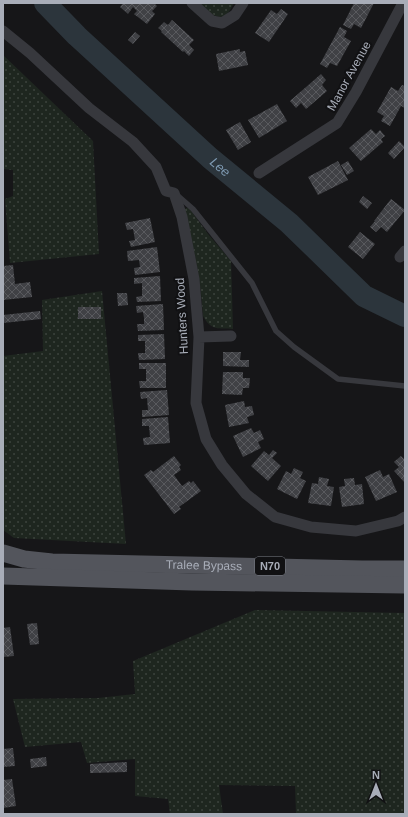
<svg xmlns="http://www.w3.org/2000/svg" width="408" height="817" viewBox="0 0 408 817" font-family="Helvetica,sans-serif">
	<defs>
		<pattern id="grass-dots" width="8" height="8" patternUnits="userSpaceOnUse"><rect width="8" height="8" fill="#1e261f"/><path d="M2 2h.1M6 6h.1" fill="none" stroke="#3c433d" stroke-width="1.8" stroke-linecap="round"/></pattern>
		<pattern id="building-cross-hatch" width="8" height="8" patternUnits="userSpaceOnUse"><rect width="8" height="8" fill="#404145"/><path d="M0 0l8 8M0 8l8-8" fill="none" stroke="#595a5e"/></pattern>
	</defs>
	<rect width="100%" height="100%" fill="#161618"/>
	<path fill="url(#grass-dots)" d="M199 3H234C232 6 230 11 227 14 218 23 206 9 199 3Z
		M3 55 93 141 99 254 10 263 5 199 13 196V170L3 169Z
		M186 208H189L208 234 231 261 233 329C219 328 211 331 203 316 201 280 194 246 183 211Z
		M102 291 126 544 14 538 3 530V356L43 351 42 300Z
		M255 610 405 613V814H296L295 786 219 785 223 814H170L168 799 135 796V759L87 763 81 742 25 747 13 699 98 698 135 694 133 661Z"/>
	<g fill="none" stroke-linecap="round" stroke-linejoin="round">
		<path stroke="#2c353c" stroke-width="22" id="s1" d="M45 3 77 36 210 158 289 223 364 296 405 316"/>
	</g>
	<path fill="url(#building-cross-hatch)" d="M123 3H154L157 6 152 11 155 14 147 24 134 14 137 11 133 7 128 14 120 7Z
		M354 3H374L361 28 354 24 351 29 343 25Z
		M281 9 288 14 269 42 255 33 271 10 277 14Z
		M172 20 194 40 189 45 194 50 189 56 184 51 183 52 161 32 162 31 158 28 164 22 168 25Z
		M340 27 347 31 344 37 351 41 337 66 330 63 327 68 320 64Z
		M135 32 140 36 133 44 128 40Z
		M240 49V52L245 51 248 65 219 71 216 54Z
		M321 74 326 80 322 85 327 91 306 109 301 103 296 108 290 101Z
		M402 85 405 86V108L401 106 390 126 381 121 384 116 377 112 391 87 398 91Z
		M277 104 287 121 259 138 248 120Z
		M240 122 251 142 238 150 226 130Z
		M371 129 376 134 380 130 385 136 381 139 383 142 361 161 349 148Z
		M399 141 405 147 394 159 388 153Z
		M338 161 348 180 318 195 308 177Z
		M348 161 354 171 347 175 341 165Z
		M363 196 372 203 367 209 359 202Z
		M391 199 405 210 387 232 381 227 376 232 370 227 375 221H374Z
		M150 218 155 242 131 247 129 241 135 240 133 229 127 230 125 223Z
		M360 232 375 244 363 259 348 247Z
		M157 247 160 272 135 275 134 268 140 267 139 260 128 261 127 251Z
		M13 265 15 284 30 282 32 297 3 300V266Z
		M160 276 161 301 137 302 136 297 142 296V283L134 284V278Z
		M117 293H127L128 305 118 306Z
		M163 304 164 330 138 331 137 324H144V318L143 312 137 313 136 306Z
		M78 307H101V319H78Z
		M40 311 41 319 3 323V315Z
		M164 334 165 359 139 360 138 353H145V341H138V335Z
		M223 352H241L240 360H249V367L223 366Z
		M139 363H166V388H140L139 381H146V369H139Z
		M223 372H243V378H250L249 388H243L242 395 222 394Z
		M167 390 169 415 142 417V410H148L147 398 141 399 140 392Z
		M244 401 245 407 252 406 254 415 247 417 249 423 229 427 225 405Z
		M168 417 170 443 144 445 143 438 150 437 149 426H142V419Z
		M251 428 254 433 260 430 264 439 258 442 261 448 243 457 233 436Z
		M273 450 277 453 272 458 281 466 268 481 251 466 264 451 269 455Z
		M174 456 181 465 179 467 181 470 174 475 182 486 189 481 191 483 193 481 201 491 179 507 181 509 174 514 144 475 151 470 153 472Z
		M401 456 405 460V483L394 471 399 467 394 462Z
		M294 468 303 472 300 478 306 481 297 499 277 489 286 471 291 474Z
		M380 470 383 477 389 474 397 492 376 501 365 477Z
		M319 477 329 479 327 486 334 487 331 506 308 503 312 483 318 484Z
		M354 478 355 485 362 484 364 504 342 507 339 487 345 486 344 479Z
		M37 623 39 644 30 645 27 624Z
		M10 627 14 656 3 657V628Z
		M13 748 15 766 3 767V749Z
		M46 757 47 766 31 768 30 759Z
		M127 762V772L90 773V764Z
		M12 779 16 806 3 808V780Z"/>
	<g fill="none" stroke-linecap="round" stroke-linejoin="round">
		<path stroke="#37383d" stroke-width="5.5" d="M177 195 193 209 252 283 276 331 294 347 338 379 405 386"/>
		<path stroke="#37383d" stroke-width="11" d="M192 3 212 21 222 23 235 15 243 3
			M3 31 30 53 89 108 133 142 156 167 166 191 174 193 182 217 194 279 199 337 196 403 206 439 222 465 246 494 275 517 311 527 356 531 398 521 405 517
			M259 173 337 123 356 92 403 3
			M400 257 405 251
			M199 337 231 336"/>
		<g stroke="#53555c" stroke-width="17">
			<path id="s2" d="M3 553 24 559 52 562 362 569H405"/>
			<path d="M3 576 192 582 405 585"/>
		</g>
	</g>
	<g text-anchor="middle" stroke-width="4" stroke-linejoin="round" paint-order="stroke">
		<rect fill="#111113" stroke="#7b7e86" stroke-width="1" x="255" y="557" width="30" height="18" rx="3"/>
		<g font-size="11" font-weight="bold" fill="#a8adb8">
			<text x="270" y="570">N70</text>
		</g>
		<g font-size="12" fill="#a8adb8" stroke="#111113">
			<text transform="translate(349 76) rotate(-61)" y="4">Manor Avenue</text>
			<text transform="translate(182 316) rotate(-93)" y="4">Hunters Wood</text>
			<text dy="4" stroke="none"><textPath href="#s2" startOffset="202">Tralee Bypass</textPath></text>
		</g>
		<g font-size="13" font-style="italic" fill="#7f9bb3" stroke="#111113">
			<text dy="5" stroke="none"><textPath href="#s1" startOffset="240">Lee</textPath></text>
		</g>
	</g>
	<rect width="408" height="817" fill="none" stroke="#a8adb8" stroke-width="8"/>
	<g transform="translate(376 785)" stroke="#111113" stroke-width="3" paint-order="stroke">
	<path d="M0-3L7 15L0 10L-7 15Z" fill="#a8adb8"/>
	<text y="-6" font-size="11" font-weight="bold" text-anchor="middle" fill="#a8adb8">N</text>
	</g>
</svg>
